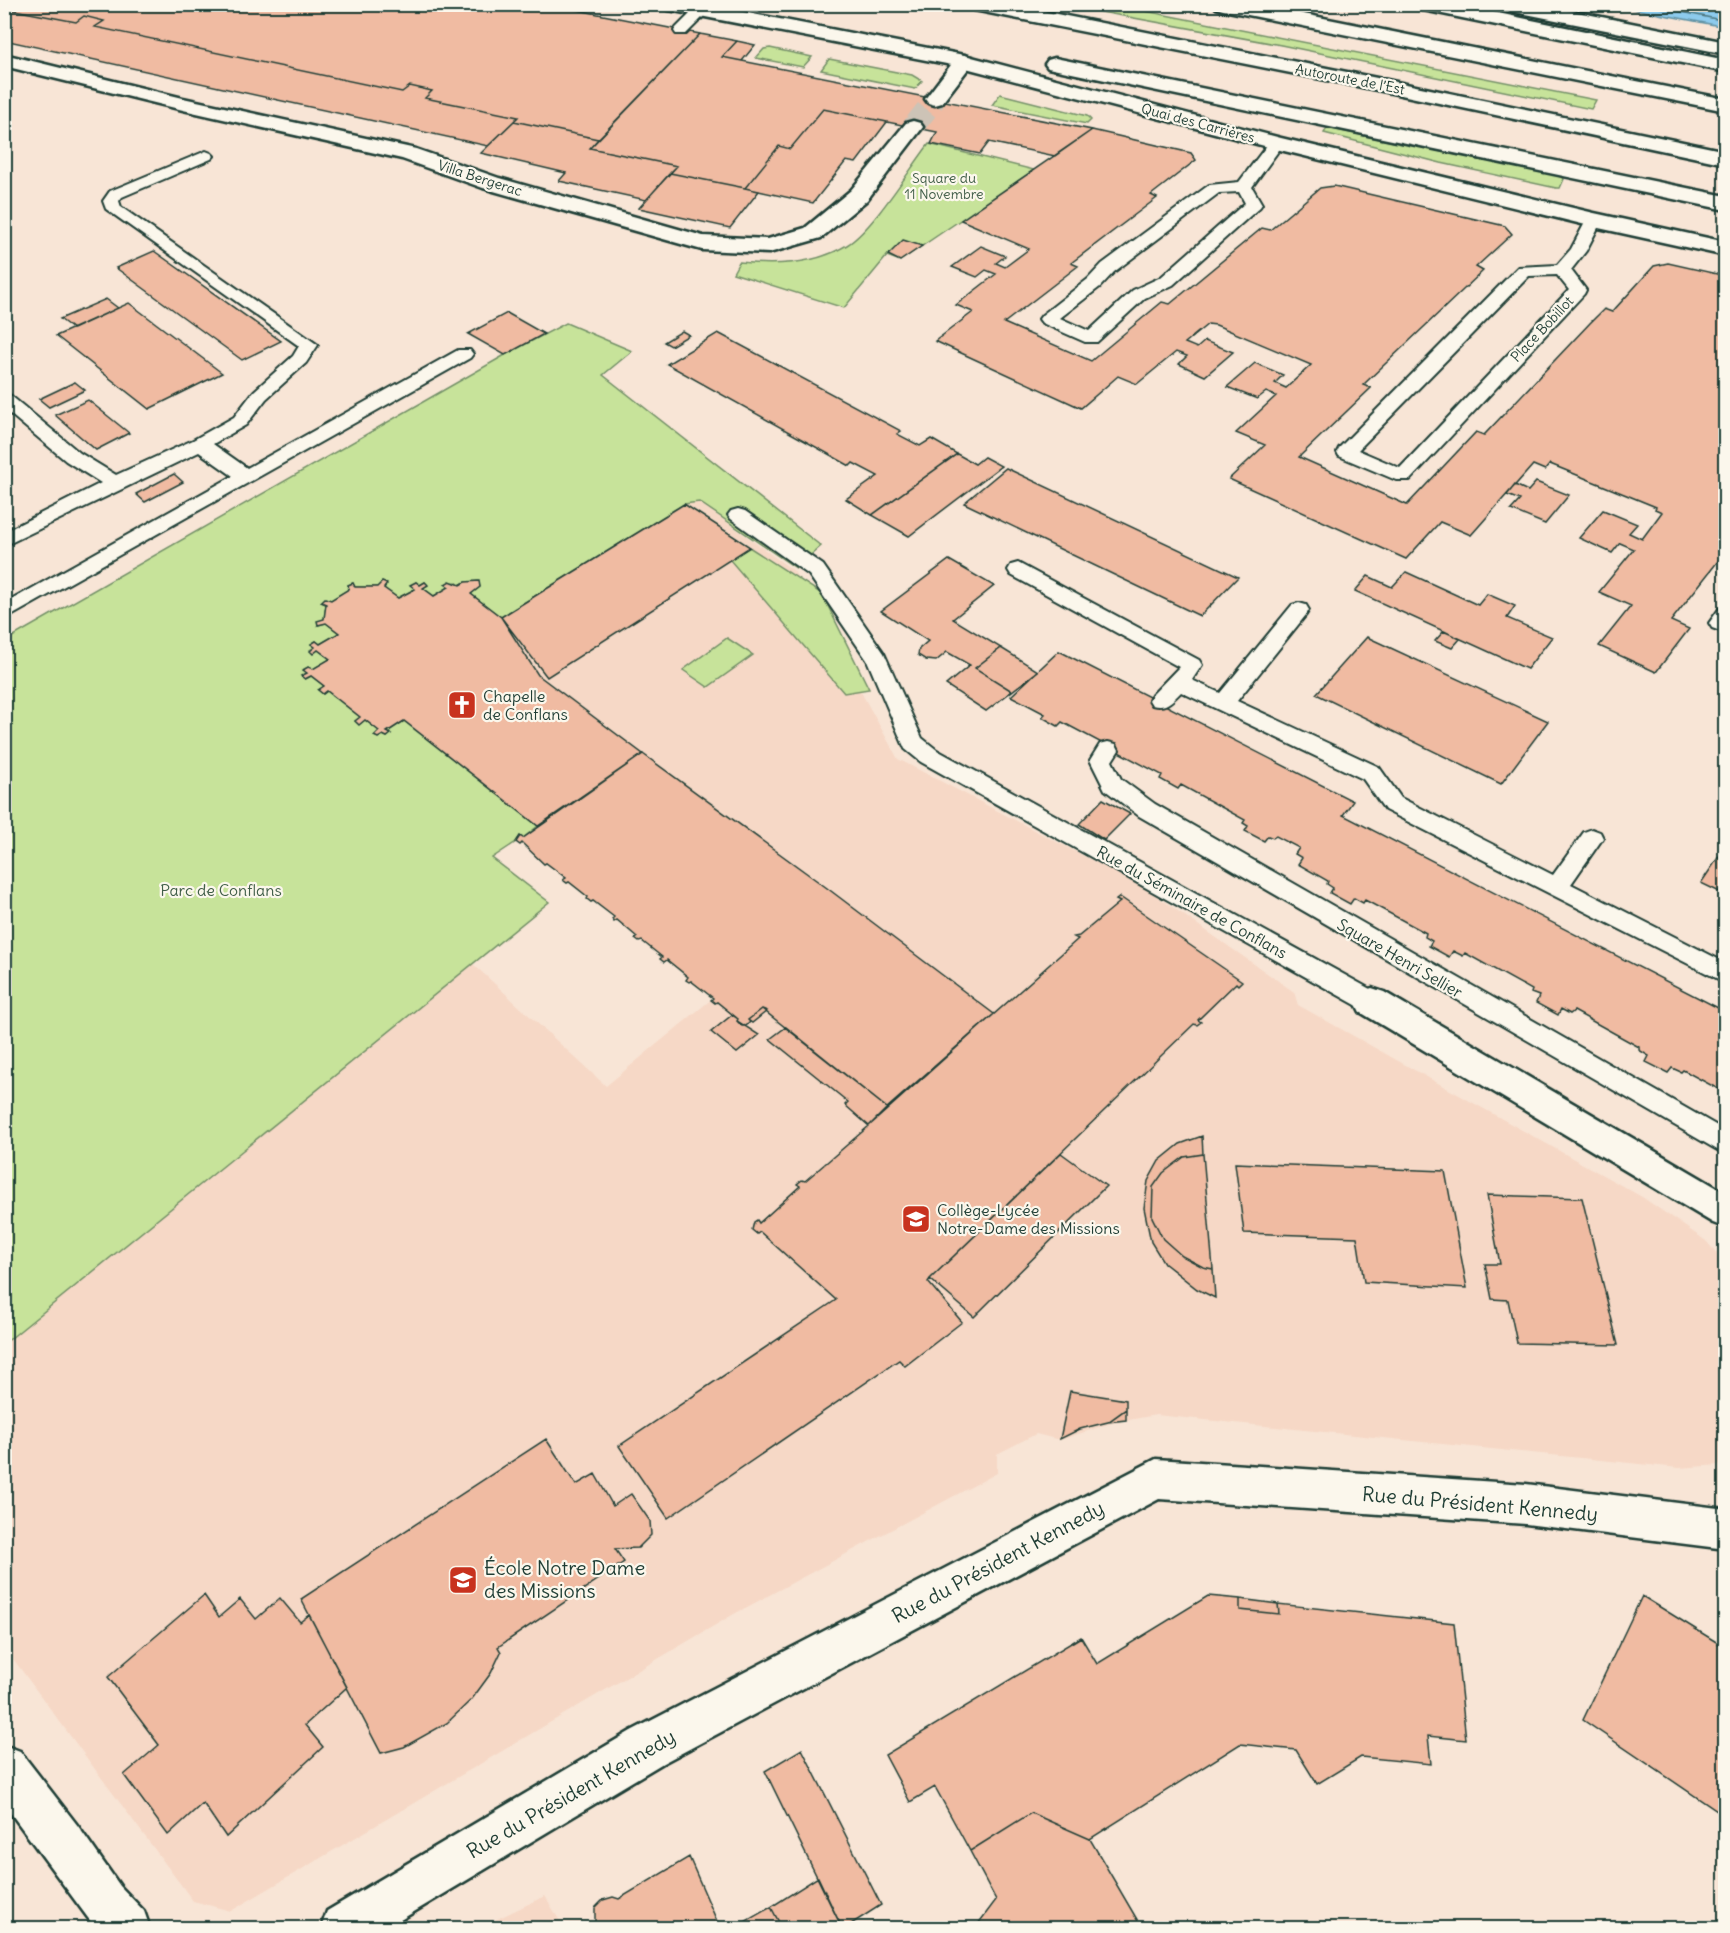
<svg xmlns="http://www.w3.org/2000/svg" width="1730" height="1933" viewBox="0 0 1730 1933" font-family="Delius,sans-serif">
	<rect width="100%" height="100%" fill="#f8e5d6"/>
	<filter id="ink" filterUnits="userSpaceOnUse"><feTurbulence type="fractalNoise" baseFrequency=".0167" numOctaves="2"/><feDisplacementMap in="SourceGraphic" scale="12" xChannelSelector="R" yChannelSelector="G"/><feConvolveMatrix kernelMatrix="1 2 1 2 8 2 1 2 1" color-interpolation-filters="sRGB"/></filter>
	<g filter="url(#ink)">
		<path fill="#f6d8c6" d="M699 502 794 571 898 759 1145 888 1294 992 1298 1005 1642 1197 1706 1241 1725 1263V1453L1719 1465 1679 1468 1156 1415 1112 1423 1060 1440 1036 1434 997 1454V1473L734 1614 231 1911 193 1901 5 1648 4 1343 473 964 606 1086 713 998 691 981 686 980 688 977 667 960 664 962 660 959 662 956 642 941 639 942 635 939 636 936 617 920 614 922 612 919 614 916 594 901 591 902 587 899 588 897 570 882 567 883 563 880 565 878 546 863 544 864 522 843 520 845 516 842 520 836 523 838 537 826 391 734 387 737 378 738 374 736 379 732 365 720 359 724 355 721 359 717 323 694 301 676 313 654 310 651 311 644 316 641 318 625 326 604 321 602 325 598 349 589 348 585 353 583 387 584 384 588 416 582 428 585 479 581 480 587 471 595 684 504Z
			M545 1896 564 1928H479Z"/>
		<path fill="#c7e39a" stroke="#739067" stroke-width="1.5" d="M1063 5H1115L1596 100 1591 109 1281 45Z
			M770 48 812 57 803 67 756 58 764 49Z
			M829 59 912 75 922 81 915 89 821 70Z
			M1000 94 1087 116 1091 120 1087 124 992 105Z
			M1327 128 1559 176 1564 179 1560 188H1556L1441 163 1324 133Z
			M929 144 1034 170 900 261 887 256 844 308 733 273 739 262C775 266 815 265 847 245 873 229 909 170 929 144Z
			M566 323 632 351 603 375 821 546 796 568 699 502 684 504 501 617 471 594 480 587 478 581 465 582 460 585 456 582 445 584 449 587 434 596 423 588 427 584 425 582 420 585 416 582 415 589 398 598 377 587H355L353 583 348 585 349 589 331 600 325 598 321 602 326 604 324 619 318 625 326 623 339 633 320 644 316 641 311 644 315 647 310 650 313 653 318 650 330 659 313 669 308 667 304 669 307 673 302 677 306 679 311 676 324 686 319 690 323 694 327 691 360 717 355 721 359 724 365 720 379 731 374 736 378 738 383 735 387 737 390 734 387 732 404 721 538 826 523 838 520 836 516 842 492 858 549 902 5 1343V641L505 355Z
			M749 547 822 594 869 689 844 693 730 560Z
			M727 638 753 655 708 687 683 670Z"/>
		<path fill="#8dcbed" stroke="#6192a3" stroke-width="1.5" d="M1613 5H1725V27Z"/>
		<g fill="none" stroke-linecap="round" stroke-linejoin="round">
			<path stroke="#4b767e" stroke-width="1.5" d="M1643 4 1726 21"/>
		</g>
		<path fill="#f0bba2" stroke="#1f3d34" stroke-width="1.5" d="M15 4H547L700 34 598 139 514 121 518 117 425 98 432 91 410 86 402 92 95 27 104 21 84 16 76 22 9 9Z
			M4 8 76 22 84 16 104 21 95 27 402 92 410 86 432 91 425 98 518 117 488 146 4 40Z
			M700 34 737 41 722 57 1092 130 1055 156 989 142 980 154 931 144 937 132 823 109 790 149 779 146 745 188 670 173 677 166 590 148Z
			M737 41 755 45 742 61 722 57Z
			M823 109 887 122 856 163 846 161 813 203 745 188 779 146 790 149Z
			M514 121 598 139 590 148 677 166 646 200 559 181 566 173 481 153Z
			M1092 130 1191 153 1196 160 1151 195 1157 198 1071 263 1078 266 1004 323 1091 361 1162 302 1170 304 1262 228 1270 230 1320 188 1334 186 1505 226 1512 234 1476 267 1483 271 1363 385 1371 388 1299 457 1407 505 1476 432 1484 435 1590 323 1604 309 1612 312 1654 266 1668 263 1726 276V551L1671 621 1689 629 1656 672 1599 646 1631 606 1599 592 1634 549 1620 543 1612 553 1579 538 1603 510 1637 524 1629 533 1642 539 1662 512 1655 509 1656 507 1550 464 1545 470 1533 465 1471 535 1440 522 1406 559 1229 479 1265 445 1236 433 1276 396 1266 392 1257 399 1227 387 1255 363 1283 375 1275 383 1286 388 1311 365 1216 325 1208 324 1185 343 1197 348 1205 341 1233 352 1205 376 1179 364 1187 356 1176 352 1137 384 1118 376 1081 408 935 341 973 312 956 305 996 274 986 270 977 277 952 267 981 246 1005 256 996 263 1005 267 1029 249 961 220Z
			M670 173 745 188 759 191 730 228 639 208Z
			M903 240 922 246 900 261 888 255Z
			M154 251 281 341 242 360 116 268Z
			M106 299 118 308 73 329 60 319Z
			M129 303 222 373 149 409 56 336Z
			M507 313 544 334 505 355 468 334Z
			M682 331 689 335 671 346 664 342Z
			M718 333 901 431 897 434 920 446 931 439 957 454 872 515 846 499 878 476 853 463 850 466 667 364Z
			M75 382 85 390 49 407 39 399Z
			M88 400 129 433 96 450 55 415Z
			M957 454 975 464 984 457 1001 466 909 536 872 515Z
			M1006 468 1238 577 1200 616 964 503Z
			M174 474 183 482 145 502 136 494Z
			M1536 482 1569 495 1545 524 1511 510 1520 500 1507 495 1515 485 1528 491Z
			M684 504 750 547 547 677 501 617Z
			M949 560 994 586 953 619 1001 648 975 668 1012 691 986 711 946 685 970 665 947 652 936 661 926 660 918 655 919 649 928 641 881 611Z
			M1406 572 1478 605 1487 594 1515 606 1507 618 1552 637 1527 669 1355 591 1368 576 1392 587Z
			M450 581 460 585 465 582 479 581 480 587 471 594 501 617 538 675 643 754 538 826 404 721 387 732 391 734 387 737 383 735 378 738 374 736 379 731 365 720 359 725 355 721 360 717 327 691 323 694 318 690 324 686 311 676 305 679 301 676 307 673 303 670 308 667 313 669 330 659 318 650 313 654 310 651 315 647 311 644 316 641 320 644 339 633 326 623 318 625 317 621 324 619 326 604 321 602 325 598 331 600 349 589 348 585 353 583 355 587H377L382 582 387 584 384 588 398 598 415 589 410 585 416 582 420 585 425 582 428 585 423 588 434 596 449 587 445 584Z
			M1444 631 1460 639 1452 648 1435 641Z
			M1367 637 1548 721 1501 784 1316 694Z
			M1001 648 1038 671 1012 691 975 668Z
			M1059 651 1353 801 1343 815 1726 1012V1081L1720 1090 1683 1070 1681 1072 1672 1068 1668 1073 1646 1062 1649 1056 1639 1050V1047L1574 1011 1570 1014 1561 1009 1558 1015 1536 1003 1539 996 1531 993 1532 990 1465 953 1463 956 1453 951 1449 957 1429 946 1432 941 1425 937 1426 933 1365 900 1363 903 1354 898 1350 904 1330 893 1333 888 1327 884 1328 881 1298 864 1302 858 1295 854 1299 848 1276 836 1273 838 1268 836 1264 841 1245 831 1248 826 1243 823 1245 820 1181 785 1178 789 1160 779 1162 775 1062 722 1058 726 1042 717 1045 714 1011 696Z
			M643 754 827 888 994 1014 887 1108 762 1009 748 1020 750 1022 746 1026H742L737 1021 738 1019 717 1002 715 1003 711 1000 713 998 691 981 689 982 686 980 688 977 667 960 664 962 660 959 662 957 642 941 639 942 635 939 637 937 617 920 614 922 612 919 614 917 593 901 591 902 587 899 588 897 569 882 567 883 563 880 566 878 546 863 544 864 522 843 520 845 516 842 520 836 523 838Z
			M1103 799 1130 814 1104 840 1079 824Z
			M1726 846V895L1701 883Z
			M1120 897 1242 981 1238 985 1236 983 1198 1020 1201 1022 1197 1025 1194 1024 930 1279 928 1282 962 1322 905 1366 899 1360 668 1518 619 1446 836 1300 760 1232 757 1234 752 1230 754 1222 757 1220 759 1223 800 1186 797 1184 802 1180 805 1181 869 1126 1078 939 1074 937 1079 936 1120 902 1116 900Z
			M762 1009 767 1011 752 1023 748 1020Z
			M732 1015 738 1019 737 1021 759 1035 737 1053 711 1032Z
			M786 1027 887 1108 869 1126 845 1105 848 1102 770 1039Z
			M1202 1136 1203 1154 1184 1157 1163 1173 1153 1187 1152 1217 1163 1239 1182 1256 1203 1267 1213 1269 1215 1298 1197 1289 1164 1263 1151 1242 1144 1208 1148 1181 1159 1161 1180 1144Z
			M1061 1153 1106 1186 974 1317 930 1279Z
			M1203 1154 1213 1269 1203 1267 1182 1256 1163 1239 1152 1217 1153 1187 1163 1173 1184 1157Z
			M1235 1163 1445 1171 1467 1288 1364 1282 1357 1237 1244 1233Z
			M1487 1195 1582 1198 1618 1345 1517 1343 1508 1300 1492 1299 1485 1264H1500Z
			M1070 1391 1126 1400V1409L1108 1422 1080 1429 1060 1439Z
			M1126 1409V1420L1108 1422Z
			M546 1439 576 1485 595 1474 613 1506 631 1494 650 1521 651 1535 638 1548 615 1549 624 1562 498 1647 501 1652 491 1673 472 1699 447 1723 404 1747 381 1753 301 1599Z
			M204 1595 219 1617 240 1599 256 1619 280 1598 300 1622 309 1615 347 1687 305 1725 323 1747 226 1837 203 1803 168 1835 124 1775 159 1745 108 1677Z
			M1208 1596 1240 1599V1610L1279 1614 1278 1604 1454 1623 1466 1740 1428 1736 1431 1764 1361 1757 1317 1784 1296 1750 1240 1744 1090 1839 1031 1813 970 1851 935 1787 910 1802 885 1755 1081 1637 1097 1664Z
			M1642 1596 1726 1648V1817L1583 1720Z
			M1240 1599 1278 1604 1279 1614 1240 1610Z
			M802 1749 881 1905 845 1928H842L765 1771Z
			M1031 1813 1090 1839 1142 1928H975L996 1900 970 1851Z
			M689 1857 720 1928 595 1927V1908L603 1900 613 1897 619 1899Z
			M818 1877 842 1928H782L771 1907Z
			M771 1907 782 1928H734Z"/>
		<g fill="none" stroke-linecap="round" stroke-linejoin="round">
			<path stroke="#cdc3b6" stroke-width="22" stroke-dasharray="22 10" stroke-linecap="butt" d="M913 127 935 99"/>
			<g stroke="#1f3d34" stroke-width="4">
				<path id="lane" d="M701 7 708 11 706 14 686 34H676L674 31 676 28 696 8Z
					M1276 138 1284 143 1252 187 1262 204 1260 207 1173 285 1145 298 1097 342H1085L1042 323 1039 319 1042 315 1088 279 1102 264 1209 185 1239 182 1271 140ZM1239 192 1245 203 1161 277 1133 290 1089 331 1060 318 1100 287 1114 272 1219 193Z
					M206 151 211 153 214 156 211 159 122 197 119 201 121 207 318 345 306 363 266 399 246 425 213 444 247 468 458 350H470L473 354 470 358 4 620V604L233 476 199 452 4 546V532L101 483 66 461 4 409V394L10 395 80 453 116 475 193 440 234 417 254 391 293 356 299 346 106 209 103 201 110 191Z
					M1594 215 1602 220 1586 251 1571 270 1586 290 1584 294 1410 480H1396L1339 456 1337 452 1339 448 1518 267 1557 265 1571 249 1588 217ZM1557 275 1569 290 1400 468 1358 450 1529 276Z
					M738 509 745 511 823 565 884 653 922 738 937 750 1381 995 1384 1002 1381 1009 1372 1012 1363 1009 921 762 905 749 867 660 809 575 731 519 728 515 731 511Z
					M1018 563 1199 660 1202 665 1192 680 1220 693 1292 605 1299 603 1306 605 1309 610 1306 615 1237 701 1379 767 1401 798 1553 875 1584 832 1592 829 1600 832 1603 838 1571 884 1726 963V983L1385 810 1363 779 1181 692C1172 701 1166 709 1152 705L1149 700 1152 695 1179 667 1011 575 1008 570 1011 565Z
					M1726 607V633L1712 628 1709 623 1719 609Z
					M1108 742 1116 744 1119 750 1112 761 1121 779 1155 804 1726 1131V1155L1139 816 1105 790 1090 760 1100 744Z"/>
			</g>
			<g stroke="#1f3d34" stroke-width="5">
				<path id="street" d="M1497 4H1537L1726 42V54L1506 10 1499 8Z
					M4 54 183 98 416 149 499 178 703 236 768 239 805 228 851 190 906 123 913 121 920 123 923 127 867 200 821 238 769 253 702 250 483 188 402 159 183 110 4 66Z
					M964 55 971 57 974 61 971 65 942 103 935 105 928 103 925 99 928 95 957 57Z
					M1372 988 1384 992 1726 1193V1228L1713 1223 1360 1012 1355 1002 1360 992Z
					M1156 1459 1526 1484 1726 1509V1549L1526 1524 1159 1499 663 1763 387 1928H321L327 1911 631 1731Z
					M4 1745 20 1751 78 1826 120 1886 144 1911 150 1928H96L88 1918 4 1804Z"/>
			</g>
			<g stroke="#1f3d34" stroke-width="5">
				<path id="secondary" d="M660 4H702L964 55 1281 138 1594 213 1726 242V256L1594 227 1276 149 962 67 669 10 662 8Z
					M1055 58 1726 196V210L1048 68 1045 64 1048 60Z"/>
			</g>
			<g stroke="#1f3d34" stroke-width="5">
				<path id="highway" d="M965 4H1006L1387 80 1726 151V164L1387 92 974 10 967 8Z
					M1214 4H1254L1726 99V111L1223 10 1216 8Z
					M1414 4H1454L1726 60V72L1423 10 1416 8Z"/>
			</g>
			<use href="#lane" fill="#fbf7ec" fill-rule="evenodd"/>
			<use href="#street" fill="#fbf7ec" fill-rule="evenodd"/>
			<use href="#secondary" fill="#fbf7ec" fill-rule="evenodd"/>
			<use href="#highway" fill="#fbf7ec" fill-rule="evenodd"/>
		</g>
	</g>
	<defs>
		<g id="church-square" transform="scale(1.5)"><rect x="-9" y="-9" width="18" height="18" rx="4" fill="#c8321e" stroke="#fbf7ec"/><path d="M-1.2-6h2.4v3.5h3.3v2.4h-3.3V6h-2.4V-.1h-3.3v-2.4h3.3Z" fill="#fff"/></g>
		<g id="school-square" transform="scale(1.5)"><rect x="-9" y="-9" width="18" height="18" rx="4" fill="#c8321e" stroke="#fbf7ec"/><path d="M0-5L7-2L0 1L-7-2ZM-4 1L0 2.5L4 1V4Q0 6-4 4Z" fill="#fff"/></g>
	</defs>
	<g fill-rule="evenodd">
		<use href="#church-square" x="462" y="705"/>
		<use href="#school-square" x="916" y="1219"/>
		<use href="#school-square" x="463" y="1580"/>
	</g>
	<g text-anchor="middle" stroke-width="4.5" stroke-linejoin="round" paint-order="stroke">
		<g font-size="14" fill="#1f3d34" stroke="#fbf7ec">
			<text transform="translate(1350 79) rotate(11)" y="5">Autoroute de l’Est</text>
			<text transform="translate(1198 123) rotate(15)" y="5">Quai des Carrières</text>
			<text transform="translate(480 178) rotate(18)" y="5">Villa Bergerac</text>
			<text transform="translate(1542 329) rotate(-47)" y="5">Place Bobillot</text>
		</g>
		<g font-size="14" fill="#415e48" stroke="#fbf7ec">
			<text x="944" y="183">Square du<tspan x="944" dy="16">11 Novembre</tspan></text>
		</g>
		<g font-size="16" fill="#1f3d34" stroke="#fbf7ec" text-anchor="start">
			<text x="483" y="702">Chapelle<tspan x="483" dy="18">de Conflans</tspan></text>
			<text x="937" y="1216">Collège-Lycée<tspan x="937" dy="18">Notre-Dame des Missions</tspan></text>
		</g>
		<g font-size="16" fill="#415e48" stroke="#fbf7ec">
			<text x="221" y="896">Parc de Conflans</text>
		</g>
		<g font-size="16" fill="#1f3d34" stroke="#fbf7ec">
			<text transform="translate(1192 902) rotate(29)" y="6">Rue du Séminaire de Conflans</text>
			<text transform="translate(1400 958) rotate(30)" y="6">Square Henri Sellier</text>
		</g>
		<g font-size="20" fill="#1f3d34" stroke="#fbf7ec">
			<text transform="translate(1480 1504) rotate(5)" y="7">Rue du Président Kennedy</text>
			<text transform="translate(998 1562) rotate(-28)" y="7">Rue du Président Kennedy</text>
			<text transform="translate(571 1794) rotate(-30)" y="7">Rue du Président Kennedy</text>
		</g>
		<g font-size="20" fill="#1f3d34" stroke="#fbf7ec" text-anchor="start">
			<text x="484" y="1575">École Notre Dame<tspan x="484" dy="23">des Missions</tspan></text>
		</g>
	</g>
	<rect width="1730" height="1933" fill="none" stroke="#fbf7ec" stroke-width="24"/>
	<rect x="12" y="12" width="1706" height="1909" fill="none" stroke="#1f3d34" stroke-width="2" filter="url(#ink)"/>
</svg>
